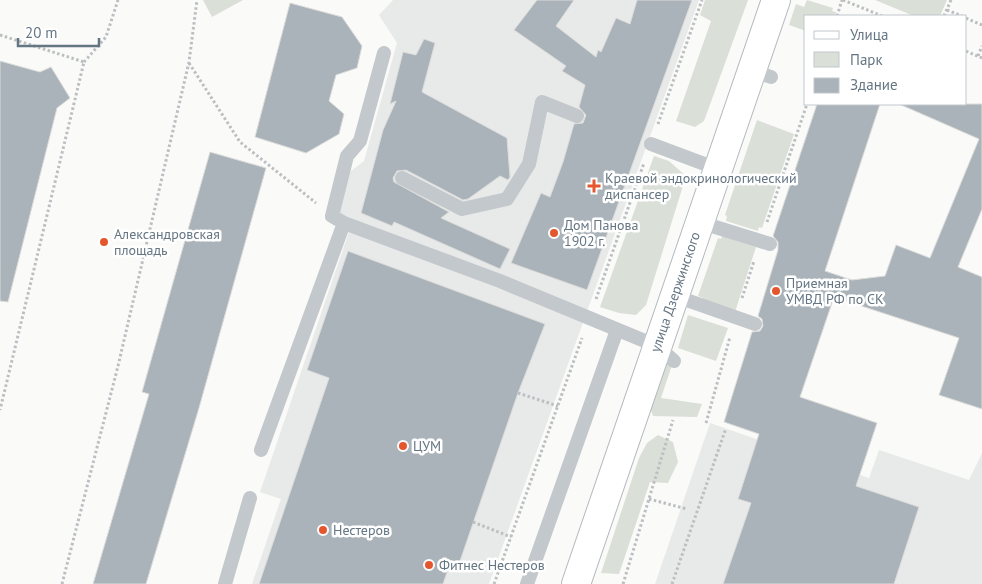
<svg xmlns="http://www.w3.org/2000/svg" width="982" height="584" viewBox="0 0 982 584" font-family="'PT Sans',sans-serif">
	<rect width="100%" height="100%" fill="#fafaf8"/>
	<path fill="#e8e9e9" d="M393 0H699L489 584H252L281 499 260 492 353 220 338 213 347 174 364 161 397 43 379 15Z
		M710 423 869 478 879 450 969 480 982 453V584H655Z"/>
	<path fill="#dadfd7" d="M203 0H243L212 17Z
		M705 0H748L704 121 695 127 676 121 711 21 700 15Z
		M807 0 833 8 832 11 836 12 835 16H806V31L789 25 796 4 804 7Z
		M875 0H947L940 16H914Z
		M757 120 794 134 762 228 759 227 758 231 726 221 727 216 725 215Z
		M654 156 669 161 686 176 646 305 636 315 619 313 600 307Z
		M722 236 756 247 735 312 702 301 703 298 698 296 718 238 721 239Z
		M688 315 728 328 716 361 678 348Z
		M666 363 672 365 661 398 702 404 697 417 653 416 650 407Z
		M658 435 673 442 678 462 668 483 650 482 619 574 601 573 639 458 647 443Z"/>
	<path fill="#aab3b9" stroke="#dcdcda" d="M537 0H574L556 26 596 57 598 50 601 52 616 18 630 24 637 0H692L587 290 511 263 541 193 550 197 563 162 574 124 583 123 586 115 579 107 585 85 562 71 566 66 514 30Z
		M290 3 342 17 362 46 357 68 336 75 329 101 344 114 339 134 306 153 255 137Z
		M424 39 435 43 422 92 507 138 510 177 508 180 500 176 468 199 463 200 406 170 397 171 393 178 394 182 449 212 441 218 510 249 500 269 394 222 392 226 361 213 383 130 396 101 390 104 403 52 416 55Z
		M0 61 40 72 51 67 70 98 57 108 8 302 0 301Z
		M817 104H880L825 271 852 280 885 276 896 245 930 258 979 139 899 104H982V209L958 267 982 277V409L939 395 959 338 834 297 800 397 877 423 856 486 919 507 894 584H723L751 503 738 499 759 434 724 422 752 332 760 331 763 326 762 319 758 316 778 250V242L773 236Z
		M210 152 266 168 199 408 146 584H93L149 394 142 392Z
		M348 251 545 324 518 393 459 564 451 561 443 584H259L329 378 307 370Z"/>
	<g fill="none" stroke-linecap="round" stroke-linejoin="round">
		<g stroke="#b3babf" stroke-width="30">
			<path id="secondary" d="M576 584 776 0"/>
		</g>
		<path stroke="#bbbfc2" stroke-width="3" stroke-dasharray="2.5 2.5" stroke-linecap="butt" d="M843 0 882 16
			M947 10 962 16
			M837 16 842 0
			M944 16 951 0
			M966 18 982 25
			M0 35 84 62 0 410
			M966 51 982 58
			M978 56 982 46
			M84 62 106 37 118 0
			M189 63 240 142 316 203
			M658 124 702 0
			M767 222 807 104
			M742 298 754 261
			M596 299 644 163
			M518 393 558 406
			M706 423 730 337
			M649 499 687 509
			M473 522 511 537
			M62 584 118 366 189 62 197 0
			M494 584 582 338
			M623 584 673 420
			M672 584 726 428"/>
		<path stroke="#c3c8cc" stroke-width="14" d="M384 53 360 141 347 156 332 216 344 223 500 281 657 346 674 361
			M751 70 771 77
			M651 144 718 169
			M402 178 462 209 507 199 529 164 542 102 577 116
			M699 222 770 244
			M675 296 755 324
			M261 450 344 223
			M225 584 250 498
			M527 584 617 330"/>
		<use href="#secondary" stroke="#fff" stroke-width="28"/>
	</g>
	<g fill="#e4572e" stroke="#fff" stroke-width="2">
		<path d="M591.5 178.5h5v5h5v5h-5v5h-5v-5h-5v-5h5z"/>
		<circle cx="554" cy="233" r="5"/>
		<circle cx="104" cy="242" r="5"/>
		<circle cx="776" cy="291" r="5"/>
		<circle cx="403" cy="446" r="5"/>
		<circle cx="323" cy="530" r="5"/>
		<circle cx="429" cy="565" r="5"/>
	</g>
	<g text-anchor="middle" stroke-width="5" stroke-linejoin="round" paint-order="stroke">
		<g font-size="14" fill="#657683" stroke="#fff" text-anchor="start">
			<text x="605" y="183">Краевой эндокринологический<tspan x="605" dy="16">диспансер</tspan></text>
			<text x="564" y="230">Дом Панова<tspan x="564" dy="16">1902 г.</tspan></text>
			<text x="114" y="239">Александровская<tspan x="114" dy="16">площадь</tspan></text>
			<text x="786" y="288">Приемная<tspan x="786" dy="16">УМВД РФ по СК</tspan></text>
			<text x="413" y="451">ЦУМ</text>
			<text x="333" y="535">Нестеров</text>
			<text x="439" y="570">Фитнес Нестеров</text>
		</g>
		<g font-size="14" fill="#657683" stroke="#fff">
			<text transform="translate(675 292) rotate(-71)" y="5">улица Дзержинского</text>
		</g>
	</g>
	<rect x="804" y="15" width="162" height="90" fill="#ffffff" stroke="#c1c8cd"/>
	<rect x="814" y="31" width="25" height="8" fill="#ffffff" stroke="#c1c8cd"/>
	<text x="850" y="40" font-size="15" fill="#657683">Улица</text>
	<rect x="814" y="52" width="25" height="15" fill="#dadfd7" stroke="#c1c8cd"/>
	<text x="850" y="65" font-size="15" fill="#657683">Парк</text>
	<rect x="814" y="78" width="25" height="15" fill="#aab3b9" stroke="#c1c8cd"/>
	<text x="850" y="90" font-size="15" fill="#657683">Здание</text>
	<path d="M18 38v8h81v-8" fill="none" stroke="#657683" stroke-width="2.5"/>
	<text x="25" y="38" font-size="15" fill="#657683" stroke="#ffffff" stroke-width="4" paint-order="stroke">20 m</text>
</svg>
